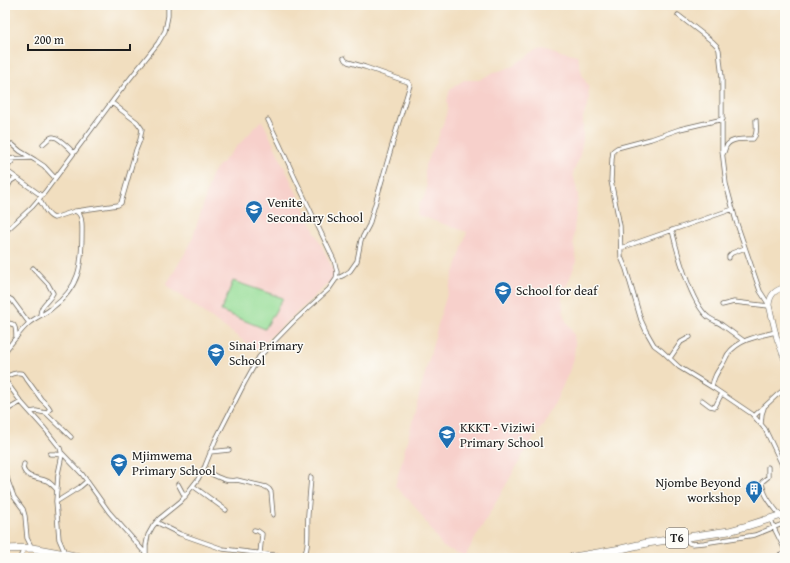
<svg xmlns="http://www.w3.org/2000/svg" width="790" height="563" viewBox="0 0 790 563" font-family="'Gentium Book Plus',serif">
	<rect width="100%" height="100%" fill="#fdfcf7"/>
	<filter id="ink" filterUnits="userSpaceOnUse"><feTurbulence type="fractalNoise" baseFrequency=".025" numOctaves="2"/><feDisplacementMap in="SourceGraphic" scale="8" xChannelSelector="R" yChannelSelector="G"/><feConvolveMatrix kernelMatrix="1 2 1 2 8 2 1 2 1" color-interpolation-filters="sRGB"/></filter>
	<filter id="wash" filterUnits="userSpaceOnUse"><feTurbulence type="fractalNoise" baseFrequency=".012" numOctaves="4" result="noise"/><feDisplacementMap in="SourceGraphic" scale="16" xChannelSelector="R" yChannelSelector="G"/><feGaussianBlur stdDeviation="0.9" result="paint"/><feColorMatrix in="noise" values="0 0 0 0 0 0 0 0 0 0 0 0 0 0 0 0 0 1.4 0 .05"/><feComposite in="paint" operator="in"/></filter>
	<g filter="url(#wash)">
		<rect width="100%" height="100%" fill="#f1debf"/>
		<path fill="#f7d0cb" d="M543 45 564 52 577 55 583 77 588 86 589 101 583 117V140L579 159 573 173 578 195 574 230 573 242 575 252 576 262 562 299 564 317 574 335 575 344 574 356 569 372 548 418 530 443 465 556 443 547 414 505 395 486 442 310 467 232 417 215 419 204 425 195 427 187 425 179V165L437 141 443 124 448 109 447 101 450 89 464 80H479L494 72 503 70 513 66 521 60 528 57 535 49Z
			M262 120 336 276 256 350 166 285 190 245 204 203 212 173Z"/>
		<path fill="#96dd97" stroke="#597c5a" d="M233 281 283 298 265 329 221 311Z"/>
	</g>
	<g filter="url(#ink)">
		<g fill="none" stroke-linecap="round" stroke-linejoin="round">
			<g stroke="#676055" stroke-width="5">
				<path id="street" d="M678 15 713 42 717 46 719 50 722 78V150L726 184 736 221 760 291 769 305
					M723 119 680 129 651 139 617 148 613 151 612 159 611 181 620 226 621 257 626 269 641 320 646 331 654 345 662 351 679 367 715 389 752 414 765 429 785 471
					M12 144 20 151 35 160 44 166 55 178
					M43 144C46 142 49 137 53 137 59 137 70 149 74 153
					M723 154C725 151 725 147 727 145 732 138 745 139 753 139 758 134 756 127 756 120
					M15 158 8 166 7 171 42 196
					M5 159 31 158
					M5 192 11 181 16 178
					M76 211 118 205 121 203 136 150 140 140 142 129 137 122 112 103
					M672 230C677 252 691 303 708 317 712 320 717 322 722 325 729 330 737 336 744 341
					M5 232 32 207 45 192 117 95 158 43 165 31 168 16V5
					M621 248 733 209
					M729 258V256L732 253 745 248
					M33 268 48 284 53 293C49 302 41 303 40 315
					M336 279 344 275 350 271 357 261 361 240 369 225 397 128 410 85 408 82 365 67 348 62 345 60 344 58
					M5 296 12 300 29 323
					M722 305 734 302 769 306
					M5 324C16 321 16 329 16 338
					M5 351C13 342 20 331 29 323 36 317 45 314 52 308 80 287 82 265 82 232 82 225 83 214 75 211L54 218C47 216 43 205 39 199
					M670 358 681 342 690 337
					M5 377C11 374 18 371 23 374L41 399 48 406 50 409 46 413
					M5 380 21 402 45 429 60 448 62 455 58 474 56 501 59 539 65 553
					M712 387C713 378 717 372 722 365 725 361 726 357 728 354 739 339 759 336 776 332
					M702 400 710 406 715 407 720 397 722 394
					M5 411 21 402
					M30 412 36 411 46 413 71 437
					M754 416 777 395 785 389
					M761 424 762 414 764 408
					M210 452 229 450
					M62 453 82 474 109 512 146 554
					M50 454H55L62 455
					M24 464 23 468C26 479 38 477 47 481 51 483 54 487 57 490
					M768 467V477L762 482C763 495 772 505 780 515
					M5 471 9 484 14 497 23 509 25 516 27 538 32 548
					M203 471C215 474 223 483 237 480L266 487 269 489 271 492 273 515
					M178 484 185 497
					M193 486 226 510
					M56 502 80 487 87 481
					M771 519 774 528 785 550
					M156 522 180 534 223 549 292 557H303C310 550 307 525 308 514 309 502 310 490 311 477
					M254 530 258 531 262 534 260 553
					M684 538 689 543 692 544 704 543 755 535 785 523
					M614 550 616 558
					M20 558 24 548
					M146 558V545L148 535 153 526 160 518 181 501 198 479 205 466 215 441 244 384 259 357 293 322 329 289 336 279 337 272 334 260 295 178 280 145 268 120
					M775 558 785 553"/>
			</g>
			<g stroke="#676055" stroke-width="6">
				<path id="secondary" d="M785 287C775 290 770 294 769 305L777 339 785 360"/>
			</g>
			<g stroke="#676055" stroke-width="8">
				<path id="highway" d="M5 549 32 548 65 554 84 558
					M568 558 621 549 647 543 729 531 747 526 785 514"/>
			</g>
			<use href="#street" stroke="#fff" stroke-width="3.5"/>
			<use href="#secondary" stroke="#fff" stroke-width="5"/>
			<use href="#highway" stroke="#fff" stroke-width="7"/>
		</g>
	</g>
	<defs>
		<g id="school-pin" transform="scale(0.9)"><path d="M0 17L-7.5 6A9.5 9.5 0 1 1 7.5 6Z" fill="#1f6fb2" stroke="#fdfcf7"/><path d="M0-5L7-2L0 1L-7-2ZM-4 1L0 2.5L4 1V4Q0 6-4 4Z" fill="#fff"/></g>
		<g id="building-pin" transform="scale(0.9)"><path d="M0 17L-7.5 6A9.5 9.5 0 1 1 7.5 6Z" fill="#1f6fb2" stroke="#fdfcf7"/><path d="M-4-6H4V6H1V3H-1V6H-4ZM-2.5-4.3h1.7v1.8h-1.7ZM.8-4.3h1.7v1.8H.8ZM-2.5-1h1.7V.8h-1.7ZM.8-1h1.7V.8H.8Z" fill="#fff"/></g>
	</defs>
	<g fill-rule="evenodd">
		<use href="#school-pin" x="254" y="209"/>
		<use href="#school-pin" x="503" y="290"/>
		<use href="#school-pin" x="216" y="352"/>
		<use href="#school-pin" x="447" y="434"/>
		<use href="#school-pin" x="119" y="462"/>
		<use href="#building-pin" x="754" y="489"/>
	</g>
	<g text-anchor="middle" stroke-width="3" stroke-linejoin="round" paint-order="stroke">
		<rect fill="#fdfcf7" stroke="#605f5e" stroke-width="1" x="666" y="528" width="22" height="20" rx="3"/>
		<g font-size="12" font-weight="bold" fill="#1c1c1c">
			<text x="677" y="542">T6</text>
		</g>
		<g font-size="13" fill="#1c1c1c" stroke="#fdfcf7" text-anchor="start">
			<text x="267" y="207">Venite<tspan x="267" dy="15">Secondary School</tspan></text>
			<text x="516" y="295">School for deaf</text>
			<text x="229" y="350">Sinai Primary<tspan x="229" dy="15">School</tspan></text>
			<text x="460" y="432">KKKT - Viziwi<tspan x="460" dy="15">Primary School</tspan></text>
			<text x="132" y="460">Mjimwema<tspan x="132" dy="15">Primary School</tspan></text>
			<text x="741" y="487" text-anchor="end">Njombe Beyond<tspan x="741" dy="15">workshop</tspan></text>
		</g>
	</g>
	<rect width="790" height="563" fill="none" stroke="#fdfcf7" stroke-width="20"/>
	<path d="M28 44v6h102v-6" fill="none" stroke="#1c1c1c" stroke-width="2"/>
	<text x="34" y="44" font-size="12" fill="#1c1c1c" stroke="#fdfcf7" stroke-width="3" paint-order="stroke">200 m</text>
</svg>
